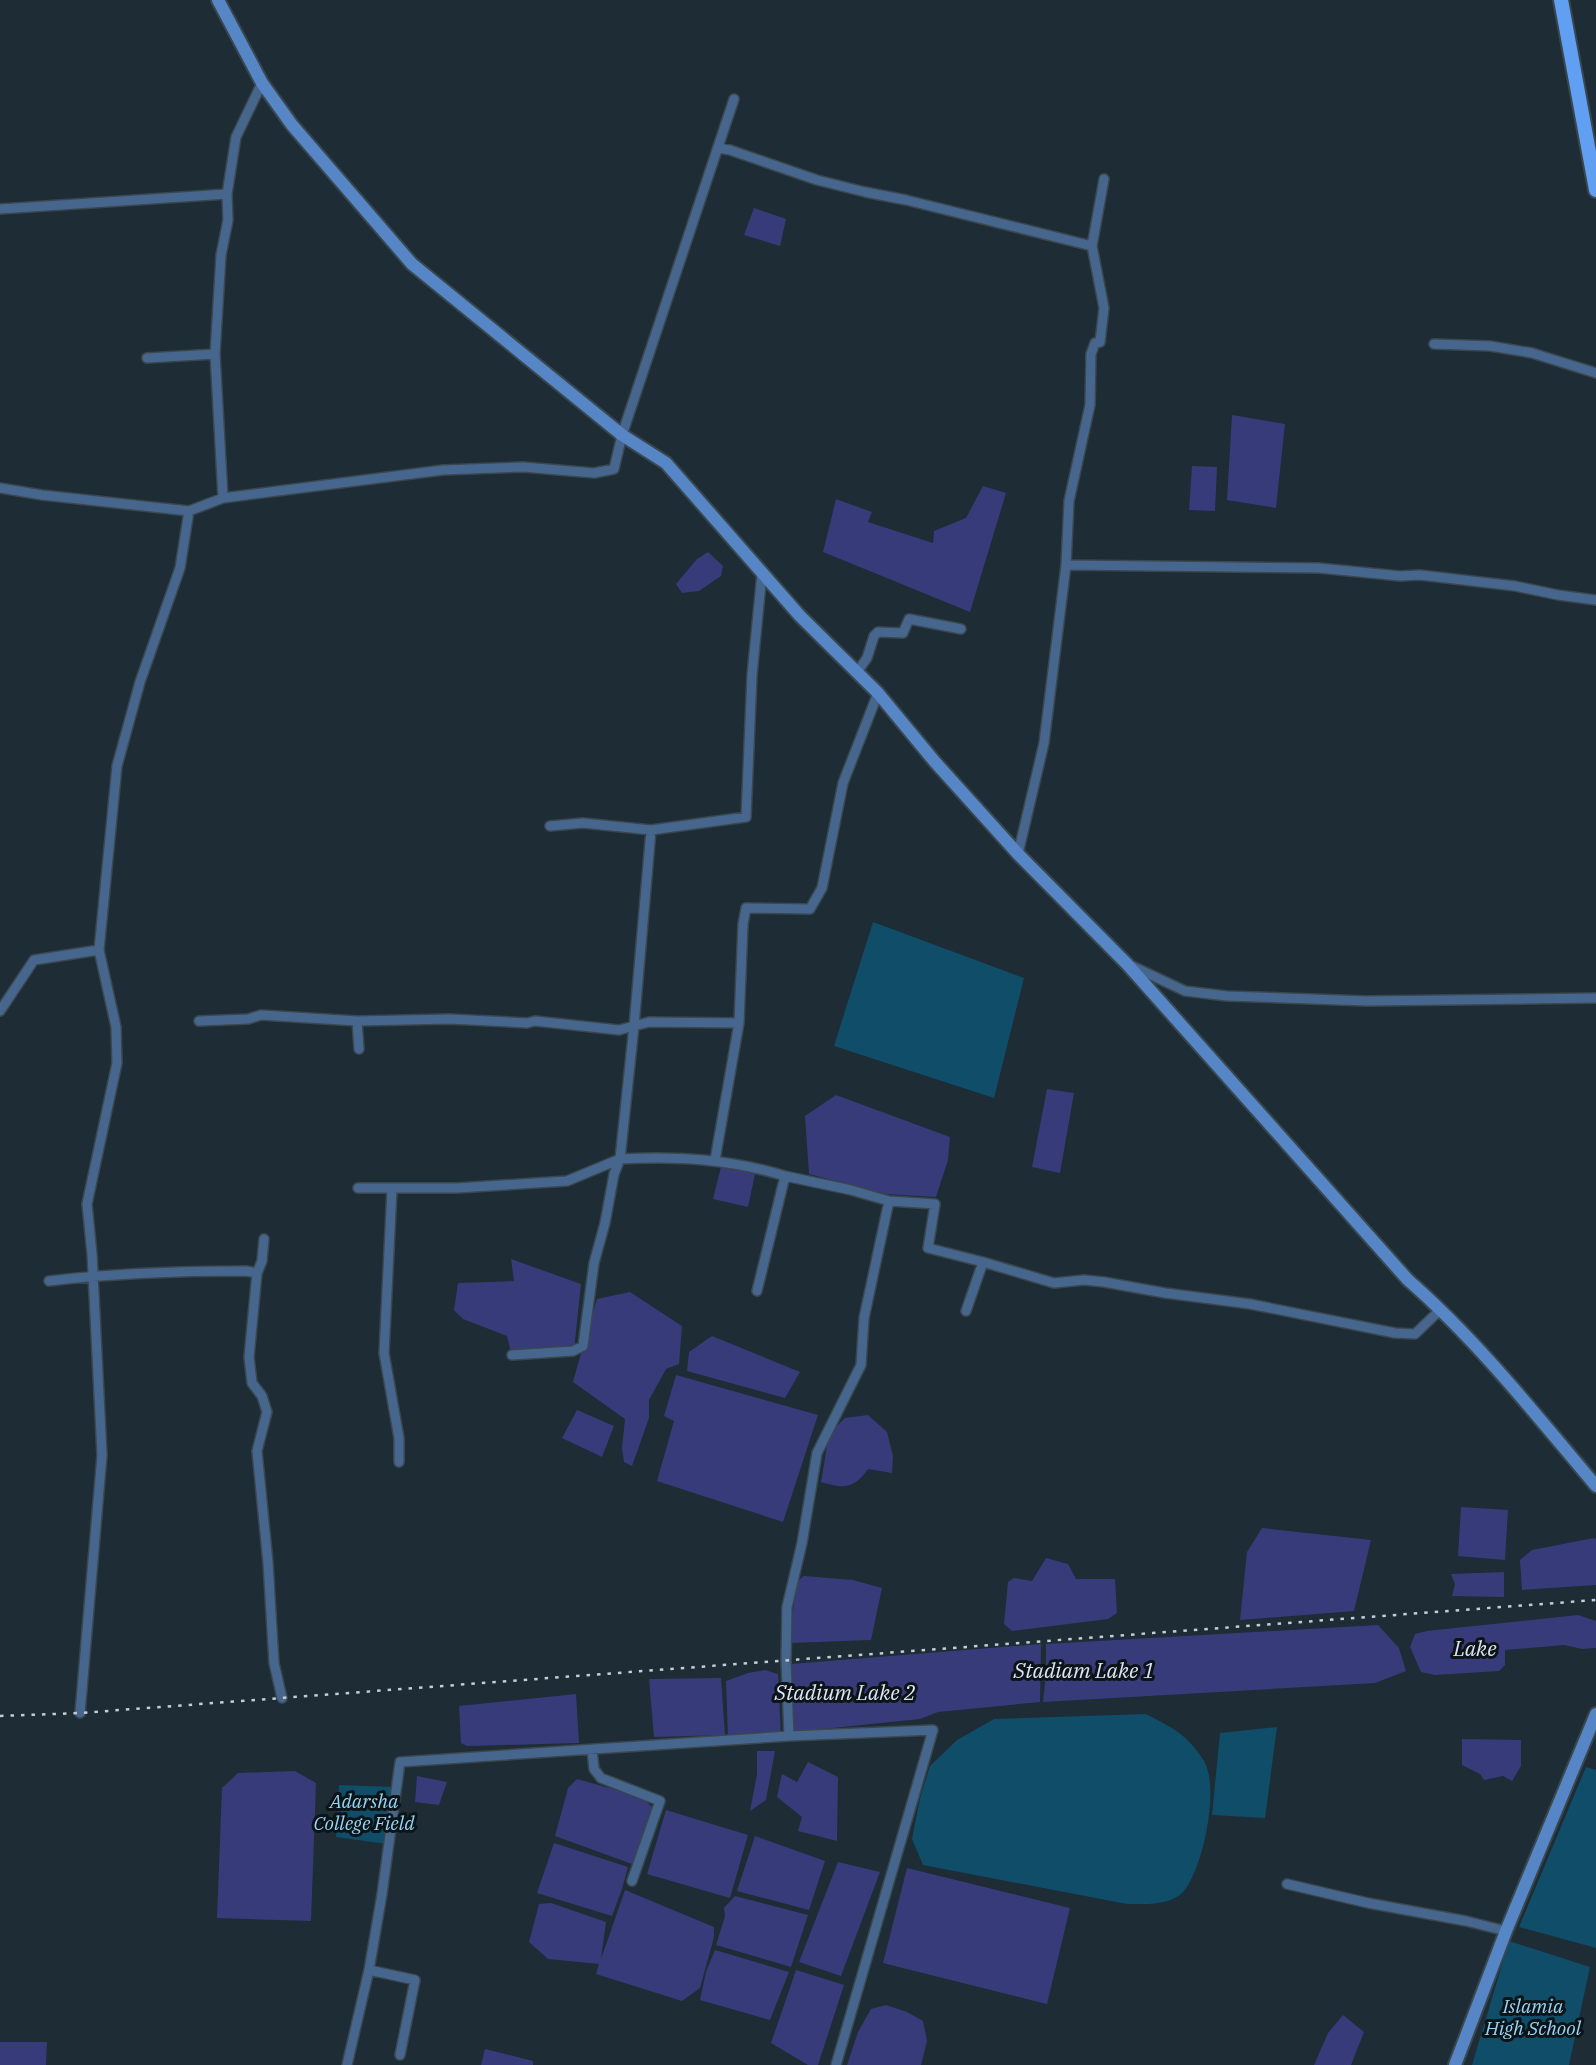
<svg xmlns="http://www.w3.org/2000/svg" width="1596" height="2065" viewBox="0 0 1596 2065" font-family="'IBM Plex Serif',serif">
	<rect width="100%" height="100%" fill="#1d2c35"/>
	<path fill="#104d69" d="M873 922 1024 978 994 1098 834 1046Z
		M1146 1714C1173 1728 1187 1734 1204 1761 1220 1788 1203 1868 1184 1891 1171 1906 1145 1904 1127 1904L923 1865 912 1839 920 1798 930 1766 957 1740 994 1719Z
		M1277 1727 1265 1818 1212 1815 1220 1733Z
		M1586 1767 1596 1770V1948L1519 1927Z
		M339 1785 394 1787 387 1844 336 1837Z
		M1509 1941 1590 1967 1569 2065H1472Z"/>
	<path fill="#383b79" d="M754 208 786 219 780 246 744 235Z
		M1232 415 1285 424 1276 508 1227 500Z
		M1192 466 1217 467 1215 511 1189 510Z
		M983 486 1006 493 970 612 823 552 836 499 872 512 868 522 933 543 934 531 966 518Z
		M708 552 723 566 721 576 699 591 682 593 676 584 697 559Z
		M1047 1089 1074 1093 1060 1173 1032 1167Z
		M836 1095 950 1137 948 1160 936 1197 886 1194 809 1174 805 1116Z
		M721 1167 755 1174 748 1207 713 1199Z
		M511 1259 581 1284 574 1350 511 1352 507 1336 463 1319 454 1310 458 1283 514 1281Z
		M630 1292 682 1326 679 1364 666 1369 649 1400V1418L632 1466 624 1462 622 1448 625 1419 573 1382C580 1354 590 1327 597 1299Z
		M712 1336 800 1372 785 1398 687 1371 689 1352Z
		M676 1375 818 1415 783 1522 657 1481 674 1421 664 1416Z
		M577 1410 614 1426 602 1457 562 1438Z
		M868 1415 887 1432 893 1456 892 1473 868 1469C854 1489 844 1489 821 1482L829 1434 845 1418Z
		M1461 1507 1508 1510 1505 1560 1458 1556Z
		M1262 1528 1371 1540 1354 1611 1240 1620 1247 1552Z
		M1594 1538 1596 1539V1585L1522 1590 1520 1560 1532 1550Z
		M1046 1558 1068 1564 1076 1579H1115L1117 1613 1108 1619 1012 1631 1004 1624 1008 1582 1014 1578 1032 1581Z
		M1504 1572V1597L1452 1596 1455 1584 1451 1574Z
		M804 1576 853 1580 882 1588 871 1640 790 1643 796 1582Z
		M1578 1615 1596 1621V1648L1582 1649 1564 1645 1505 1650V1665L1499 1671 1435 1675 1421 1672 1410 1647 1415 1634 1427 1631Z
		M1378 1625 1399 1648 1406 1671 1375 1683 1043 1702 1046 1673V1644Z
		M1041 1644 1040 1702 938 1712 920 1719 794 1732 791 1664Z
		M765 1670 778 1674 781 1737H728L726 1681 748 1673Z
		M721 1678 725 1735 654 1737 649 1679Z
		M576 1694 579 1743 467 1746 461 1743 459 1706Z
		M1462 1739 1521 1740V1766L1512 1781 1503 1776 1484 1780 1480 1774 1462 1765Z
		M757 1751H775L766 1800 750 1811 757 1774Z
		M808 1762 838 1777 837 1841 798 1831 802 1817 777 1797 782 1774 797 1782Z
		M295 1771 316 1783 311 1921 217 1918 222 1788 238 1773Z
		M417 1776 447 1782 439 1805 415 1802Z
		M577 1779 642 1797 653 1808 632 1864 555 1836 568 1788Z
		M666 1810 748 1835 730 1898 647 1874Z
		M755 1836 825 1861 809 1910 737 1891Z
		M554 1843 628 1867 622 1889 612 1916 537 1893Z
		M838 1862 880 1872 841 1976 799 1962Z
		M907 1868 1070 1908 1047 2004 883 1963Z
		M625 1890 714 1927V1937L700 1988 682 2001 596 1974 599 1964 548 1959 529 1942 539 1904 551 1903 606 1922 601 1959Z
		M735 1896 808 1915 791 1967 716 1945 725 1916 724 1908Z
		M715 1950 789 1972 770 2020 700 2000 706 1972Z
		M796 1970 844 1985 818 2065H808L771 2043Z
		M886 2005 907 2012 923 2021 927 2041 921 2065H847L858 2032 871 2009Z
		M1343 2015 1364 2032 1351 2065H1314L1328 2033Z
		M0 2042H47L46 2065H0Z
		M485 2049 533 2061V2065H481Z"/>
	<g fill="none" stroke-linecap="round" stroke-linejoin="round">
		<g stroke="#39474f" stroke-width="12">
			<path id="street" d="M719 148 730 150 817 180 865 192 906 200 1092 246
				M0 209 227 194
				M1434 344 1490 346 1532 353 1596 373
				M147 358 215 354
				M0 488 42 495 189 511 223 498 443 470 523 467 594 473 614 469 622 435 734 99
				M223 498 215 354 221 255 228 220 227 194 236 137 262 83
				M1066 565 1319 568 1400 576 1420 575 1515 586 1558 595 1596 600
				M857 672 867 658 874 636 878 632 903 633 909 619 961 629
				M550 826 583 823 651 830 746 817 752 675 762 573
				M1018 854 1044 743 1066 565 1069 501 1090 405 1091 354 1095 343 1100 342 1104 308 1092 246 1104 179
				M1132 966 1185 991 1227 996 1367 1001 1596 998
				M0 1011 34 960 99 950
				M199 1021 248 1019 261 1015 357 1021 450 1019 527 1023 535 1021 619 1030 649 1022 739 1023
				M357 1021 359 1049
				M715 1160 739 1023 743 924 746 908 810 909 822 888 843 783 878 693
				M785 1176 851 1190 889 1201 935 1204 928 1248 983 1262
				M358 1188H457L567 1181 620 1159 634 1026 651 830
				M392 1189 384 1353 399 1438V1462
				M264 1239 262 1261 257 1273 249 1357 252 1383 262 1396 267 1412 257 1451 268 1563 274 1663 282 1698
				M49 1281C115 1273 180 1271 246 1271L257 1273
				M966 1311 983 1262 1054 1283 1084 1280 1104 1282 1165 1293 1250 1304 1395 1333 1415 1334 1441 1309
				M512 1355 573 1351 583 1346 594 1263 605 1223 614 1174 620 1159C678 1156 729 1159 785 1176L757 1291
				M80 1713 102 1455 92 1254 87 1204 117 1063 116 1027 99 950 117 766 140 682 180 568 189 511
				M789 1736 786 1660 787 1607 802 1543 817 1453 861 1365 864 1318 889 1201
				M592 1750 594 1769 601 1778 660 1801 632 1881
				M1287 1884 1368 1903 1466 1921 1506 1931
				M369 1970 415 1980 400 2055
				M347 2065 369 1970 382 1894 400 1762 789 1736 933 1730 836 2065"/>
		</g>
		<g stroke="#39474f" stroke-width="16">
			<path id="secondary" d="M218 0 262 83 292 125 412 264 622 435 666 463 800 616 878 693 935 762 1018 854 1127 964 1408 1280C1477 1340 1537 1416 1596 1486
				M1455 2065 1506 1931 1596 1714"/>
		</g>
		<g stroke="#39474f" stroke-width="18">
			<path id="primary" d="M1561 0 1596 190"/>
		</g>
		<use href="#street" stroke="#47668e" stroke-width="9"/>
		<use href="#secondary" stroke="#5686c6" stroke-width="12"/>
		<use href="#primary" stroke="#609ff2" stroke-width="14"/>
		<path stroke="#c3ced3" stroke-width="2.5" stroke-dasharray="3.5 7" stroke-linecap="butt" d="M0 1716 80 1713 1596 1600"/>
	</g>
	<g text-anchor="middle" stroke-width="6" stroke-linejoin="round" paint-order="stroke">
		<g font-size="19" font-style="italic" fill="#95d4f7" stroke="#0d1417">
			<text x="364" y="1808">Adarsha<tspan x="364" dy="22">College Field</tspan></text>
			<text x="1533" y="2013">Islamia<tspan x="1533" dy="22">High School</tspan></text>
		</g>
		<g font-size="21" font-style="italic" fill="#dfe3f6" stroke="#0d1417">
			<text x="1475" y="1656">Lake</text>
			<text x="1084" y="1678">Stadiam Lake 1</text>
			<text x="845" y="1700">Stadium Lake 2</text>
		</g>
	</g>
</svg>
